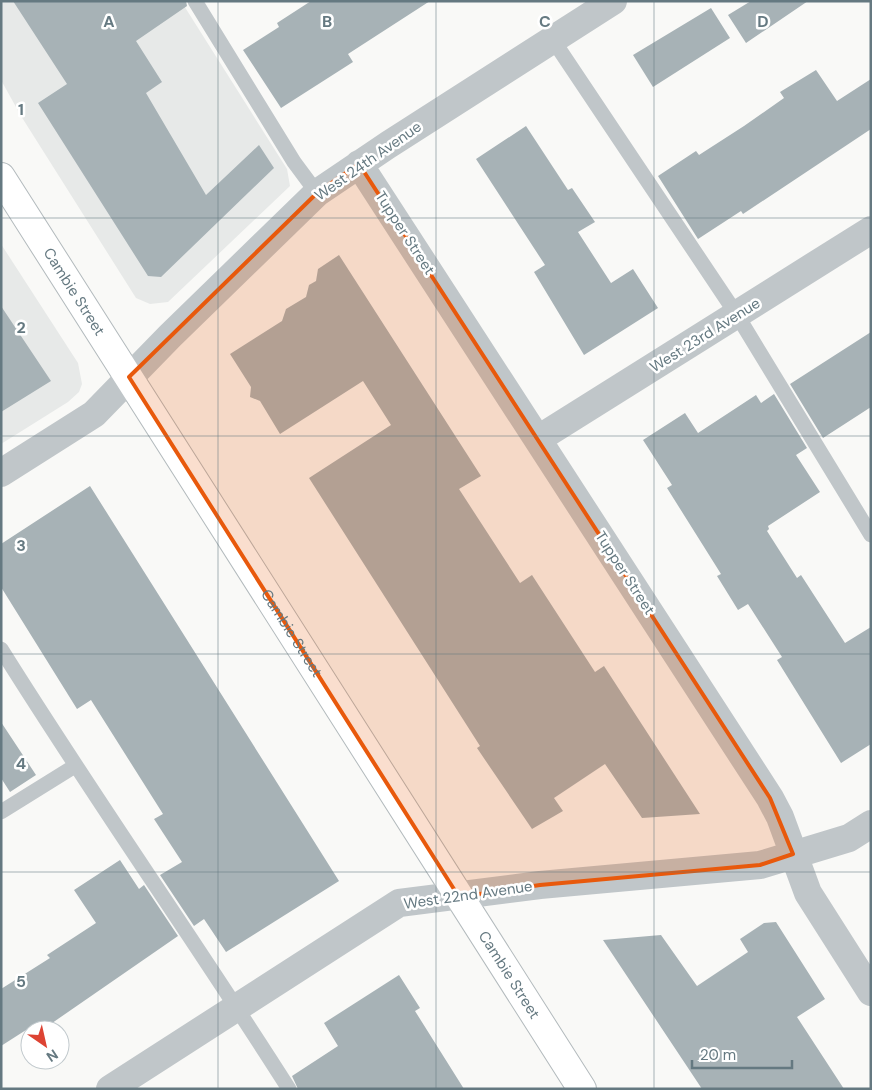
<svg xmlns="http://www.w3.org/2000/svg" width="872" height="1090" viewBox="0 0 872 1090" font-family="'DM Sans',sans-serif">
	<rect width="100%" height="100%" fill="#f9f9f7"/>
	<path fill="#e7e9e8" d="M1 1H181L287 169 290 186 168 302 150 304 136 298 21 116 1 80Z
		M1 244 78 363 82 384 79 392 68 402 1 444Z"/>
	<path fill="#a7b2b6" d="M13 1H186L187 6 136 41 162 82 146 93 206 195 259 145 274 168 161 277 148 276 38 103 67 84Z
		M311 1H430L348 54 353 62 281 108 243 50 279 27 277 23Z
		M751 1H808L746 43 728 15Z
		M711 8 730 38 653 87 633 55Z
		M816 70 837 101 871 79V129L743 214 741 211 698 239 658 176 696 151 699 155 744 126 784 98 780 92Z
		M526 126 568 190 572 188 595 222 578 232 611 283 633 269 658 308 584 355 534 272 545 265 476 159Z
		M339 255 481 476 459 489 520 583 532 575 595 672 604 666 700 814 642 818 605 764 554 798 563 811 532 829 477 748 480 746 309 478 391 425 363 381 280 434 260 401 250 397 251 387 230 354 282 321 286 309 306 297 309 285 316 281 318 269Z
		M1 306 51 381 1 412Z
		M871 332V407L823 438 790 384Z
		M774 394 807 448 796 455 820 492 768 526 769 529 767 531 797 578 801 575 845 643 871 627V744L841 763 777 660 782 657 748 604 738 610 717 576 721 574 667 488 672 485 643 440 685 413 698 433 756 395 761 403Z
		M90 486 339 881 226 952 204 919 194 926 160 875 182 862 154 819 163 814 91 700 77 709 1 587V544Z
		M1 722 36 775 10 792 1 778Z
		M120 860 139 889 144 885 178 936 42 1030H26L1 1046V989L50 958 47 955 96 923 74 890Z
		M776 922 825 999 797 1017 844 1089H702L603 940 661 935 697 986 748 952 740 939 764 923Z
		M399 975 420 1008 415 1011 464 1089H298L292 1076 338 1046 324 1023Z"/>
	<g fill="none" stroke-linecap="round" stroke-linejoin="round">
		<g stroke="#b3babd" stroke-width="30">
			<g id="secondary">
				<path id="s1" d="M1 177 582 1089"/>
			</g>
		</g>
		<path stroke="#c0c6c9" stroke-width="15" d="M195 1 294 162 317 193
			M553 40 737 315 871 535
			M1 649C94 798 195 941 289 1089
			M1 812 75 766"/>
		<path stroke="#c0c6c9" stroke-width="28" d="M359 164 770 798 780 817 808 893 871 992
			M538 439 871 230
			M1 473 94 414 170 336 317 193 388 145 613 1
			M110 1089 399 903 540 885 760 865 849 838 871 824"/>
		<use href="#secondary" stroke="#fff" stroke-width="28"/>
	</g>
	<path fill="#e8590c" fill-opacity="0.2" stroke="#e8590c" stroke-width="4" stroke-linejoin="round" d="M359 164 770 798 793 854 760 865 540 885 459 897 129 377 317 193Z"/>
	<path fill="none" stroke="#657981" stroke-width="1" stroke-opacity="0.55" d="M218 1V1089M436 1V1089M654 1V1089M1 218H871M1 436H871M1 654H871M1 872H871"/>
	<g text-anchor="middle" stroke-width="5" stroke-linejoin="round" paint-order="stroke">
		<g font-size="15" fill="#657981" stroke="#fff">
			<text transform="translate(368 161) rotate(-35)" y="5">West 24th Avenue</text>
			<text transform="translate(405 233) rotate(57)" y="5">Tupper Street</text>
			<text dy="5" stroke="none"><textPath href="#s1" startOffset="136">Cambie Street</textPath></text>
			<text transform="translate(705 335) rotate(-32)" y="5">West 23rd Avenue</text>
			<text transform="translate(625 573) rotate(57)" y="5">Tupper Street</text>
			<text dy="5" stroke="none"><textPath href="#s1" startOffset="541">Cambie Street</textPath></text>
			<text transform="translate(468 895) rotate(-8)" y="5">West 22nd Avenue</text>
			<text dy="5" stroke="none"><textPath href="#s1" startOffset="946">Cambie Street</textPath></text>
		</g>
	</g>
	<g font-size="16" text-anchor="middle" font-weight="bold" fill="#657981" stroke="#fff" stroke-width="5" stroke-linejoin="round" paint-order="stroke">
		<text x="109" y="27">A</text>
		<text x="327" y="27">B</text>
		<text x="545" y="27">C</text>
		<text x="763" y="27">D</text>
		<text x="21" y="115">1</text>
		<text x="21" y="333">2</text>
		<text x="21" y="551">3</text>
		<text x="21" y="769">4</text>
		<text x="21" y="987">5</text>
	</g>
	<rect width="872" height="1090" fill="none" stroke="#657981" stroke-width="5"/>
	<g transform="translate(45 1045) rotate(146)"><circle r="24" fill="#ffffff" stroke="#c1c9cd"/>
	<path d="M0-4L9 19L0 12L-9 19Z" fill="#dd4333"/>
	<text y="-8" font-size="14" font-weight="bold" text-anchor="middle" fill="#657981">N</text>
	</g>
	<path d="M692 1060v8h100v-8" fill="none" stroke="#657981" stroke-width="2.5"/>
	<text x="700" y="1060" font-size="15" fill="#657981" stroke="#ffffff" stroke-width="4" paint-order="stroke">20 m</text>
</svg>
